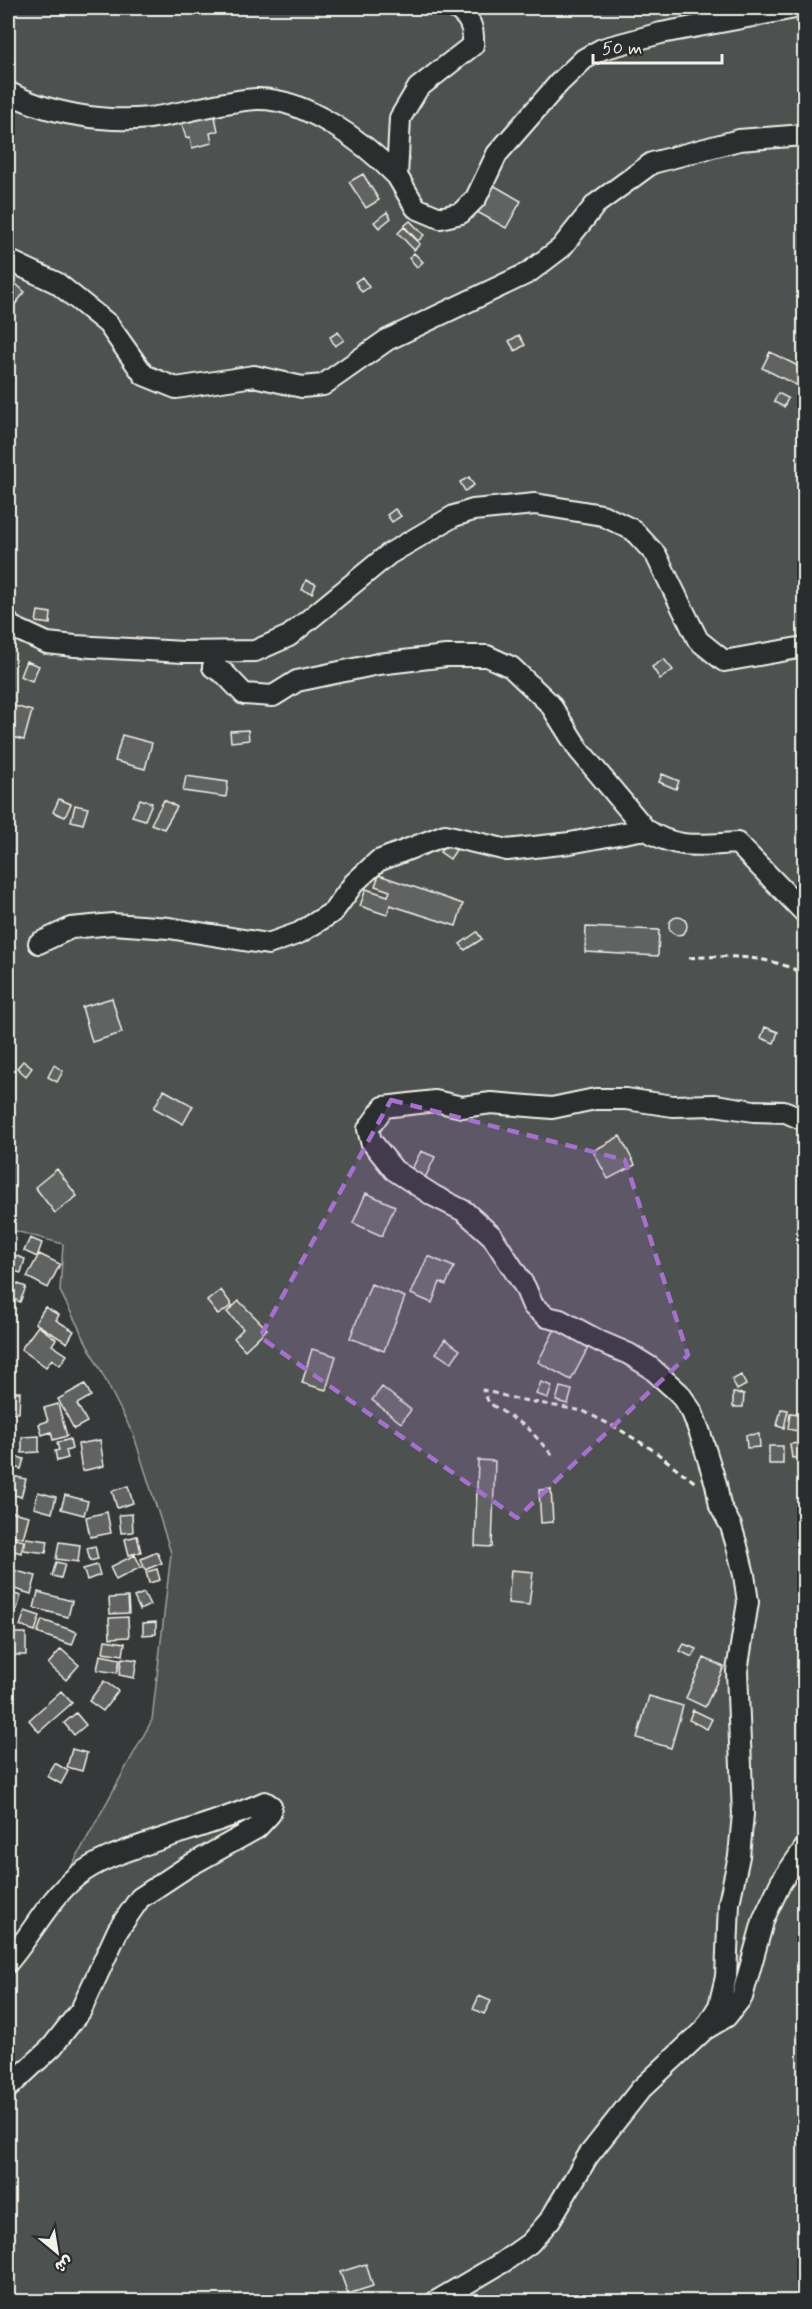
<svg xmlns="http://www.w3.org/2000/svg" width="812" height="2309" viewBox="0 0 812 2309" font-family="Mynerve,'Playpen Sans Arabic',sans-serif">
	<rect width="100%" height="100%" fill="#363939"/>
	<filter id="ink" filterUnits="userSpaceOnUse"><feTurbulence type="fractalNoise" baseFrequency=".0167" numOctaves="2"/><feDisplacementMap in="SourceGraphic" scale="12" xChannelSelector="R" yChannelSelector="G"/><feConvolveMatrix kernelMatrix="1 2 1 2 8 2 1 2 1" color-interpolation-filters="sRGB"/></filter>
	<g filter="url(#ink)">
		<path fill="#4e514f" stroke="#a1a19c" stroke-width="1.5" d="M8 8H804V2301L8 2302V1982L152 1720 171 1553 134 1436 60 1291 63 1244 8 1229Z"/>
		<path fill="#616362" stroke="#f4f1e8" stroke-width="1.5" d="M214 112 218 131 210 133 212 143 192 148 190 137 186 138 181 120Z
			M363 174 379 200 366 208 349 182Z
			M493 185 521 201 506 228 477 212Z
			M387 212 391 218 379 228 374 222Z
			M410 221 424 235 418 241 404 226Z
			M404 227 420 244 414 250 398 233Z
			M414 253 423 262 417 267 409 258Z
			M8 277 25 292 8 313Z
			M362 277 369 287 362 292 355 282Z
			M338 332 344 340 335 346 330 337Z
			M519 335 525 345 515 351 509 341Z
			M770 352 804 369V389L762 368Z
			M778 393 788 398 784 407 774 402Z
			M469 477 474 485 465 491 460 482Z
			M395 509 401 516 392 522 387 515Z
			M306 580 316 584 312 593 302 590Z
			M38 611 51 613 50 624 36 622Z
			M664 659 673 670 660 679 652 667Z
			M26 661 39 666 32 681 20 676Z
			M8 704 32 711 24 740 8 736Z
			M248 730 249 740 231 742 230 731Z
			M122 735 152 743 145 769 115 761Z
			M662 774 679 781 676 789 659 782Z
			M186 776 228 782 226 797 183 791Z
			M59 799 71 804 65 817 53 812Z
			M140 799 152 803 145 820 132 816Z
			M164 800 177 807 164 829 151 824Z
			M75 805 88 808 83 824 71 821Z
			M446 844 456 850 450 859 440 852Z
			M379 875 463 904 456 926 390 905 387 915 360 906 366 889 388 896 390 891 375 886Z
			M669 926a9 9 0 1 1 18 0a9 9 0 1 1-18 0Z
			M586 927 659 930 658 956 585 952Z
			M477 932 482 939 465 950 460 944Z
			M112 998 122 1033 92 1042 82 1007Z
			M765 1027 778 1032 774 1043 761 1038Z
			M23 1061 32 1068 26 1076 17 1068Z
			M54 1065 63 1071 57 1082 48 1077Z
			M164 1090 193 1106 183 1124 154 1108Z
			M620 1136 635 1165 608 1179 593 1151Z
			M421 1151 435 1157 425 1178 411 1171Z
			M57 1169 77 1196 55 1213 35 1187Z
			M366 1193 395 1206 382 1236 353 1223Z
			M30 1238 42 1243 37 1257 24 1251Z
			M8 1253 25 1259 21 1273 8 1269Z
			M39 1254 60 1264 48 1288 27 1277Z
			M428 1256 454 1267 446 1285 440 1282 432 1303 411 1294Z
			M8 1280 26 1287 20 1302 8 1296Z
			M371 1284 405 1297 384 1351 350 1338Z
			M221 1290 232 1305 218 1315 207 1301Z
			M239 1301 267 1329 245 1350 234 1338 243 1329 227 1312Z
			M45 1307 59 1315 56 1320 74 1331 67 1343 35 1323Z
			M38 1326 56 1339 52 1345 67 1355 60 1365 52 1359 46 1367 21 1349Z
			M556 1327 590 1344 571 1380 538 1362Z
			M445 1339 460 1350 451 1363 436 1353Z
			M312 1349 336 1356 326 1390 302 1383Z
			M741 1375 746 1385 737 1390 732 1380Z
			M541 1382 552 1386 548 1398 536 1394Z
			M85 1384 91 1396 77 1404 87 1422 74 1429 58 1399Z
			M382 1387 411 1410 401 1423 372 1400Z
			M560 1387 572 1390 568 1404 556 1401Z
			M8 1392H20L19 1413 8 1412Z
			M733 1393 744 1394 743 1407H733Z
			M58 1404 67 1436 53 1440 51 1432 42 1435 39 1424 48 1421 44 1408Z
			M781 1409 788 1410 784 1428 777 1426Z
			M790 1413 800 1414 798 1431 788 1429Z
			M759 1434 760 1447 747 1448 746 1435Z
			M39 1436V1452L22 1453V1437Z
			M70 1439 72 1449 66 1451 68 1458 57 1461 55 1451 59 1450 57 1443Z
			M100 1440 104 1466 82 1471 78 1444Z
			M800 1443 802 1457 792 1458 790 1444Z
			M769 1446H783V1464H769Z
			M12 1455 24 1459 21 1469 10 1466Z
			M478 1460 495 1461 492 1547 475 1546Z
			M8 1475 26 1479 21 1497 8 1493Z
			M128 1486 133 1503 117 1508 112 1491Z
			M551 1489 553 1522 541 1523 539 1490Z
			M38 1492 56 1497 52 1513 34 1508Z
			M65 1495 88 1501 84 1515 61 1509Z
			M8 1511 29 1516 23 1538 8 1534Z
			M107 1512 111 1533 90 1537 86 1517Z
			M132 1514 133 1532 121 1533 119 1515Z
			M137 1536 141 1552 129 1555 125 1539Z
			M8 1537 24 1541 21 1553 8 1549Z
			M26 1538 48 1541 46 1553 24 1550Z
			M59 1542 80 1545 78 1562 56 1559Z
			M95 1546 98 1559 90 1561 87 1548Z
			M157 1552 162 1563 145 1570 141 1559Z
			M135 1555 141 1567 116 1580 110 1567Z
			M56 1562 65 1564 61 1578 52 1576Z
			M97 1565 100 1575 87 1580 83 1569Z
			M8 1569 36 1576 31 1594 8 1587Z
			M157 1569 160 1580 149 1583 146 1572Z
			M511 1570 533 1572 529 1605 508 1603Z
			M8 1592 21 1596 17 1609 8 1607Z
			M38 1592 72 1601 68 1617 34 1608Z
			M144 1593 150 1605 140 1610 134 1597Z
			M128 1597 129 1613 110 1614 109 1598Z
			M25 1611 40 1616 35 1631 20 1626Z
			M128 1617 129 1637 110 1638 109 1618Z
			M42 1620 77 1632 72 1645 37 1633Z
			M156 1622V1634L143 1635V1623Z
			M8 1633H26V1655H8Z
			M105 1640 125 1643 123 1655 103 1652Z
			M684 1644 696 1649 692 1657 680 1651Z
			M61 1649 79 1665 66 1680 48 1664Z
			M100 1655 120 1659 117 1673 97 1670Z
			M122 1658 137 1660 134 1678 119 1675Z
			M704 1658 724 1667 705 1707 686 1698Z
			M104 1681 118 1691 103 1711 89 1701Z
			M61 1691 72 1703 39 1732 29 1720Z
			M649 1696 683 1706 671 1748 637 1738Z
			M693 1710 712 1719 707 1729 689 1720Z
			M76 1713 86 1725 74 1735 64 1723Z
			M72 1749 87 1753 82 1771 67 1767Z
			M55 1763 68 1771 61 1784 47 1776Z
			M479 1996 491 2001 484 2014 473 2009Z
			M366 2264 373 2286 348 2294 340 2272Z"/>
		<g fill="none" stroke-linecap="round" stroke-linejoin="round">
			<g stroke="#f4f1e8" stroke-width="24">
				<path id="minor" d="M455 8C470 17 474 28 473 45L418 88 400 118 397 176 416 208 440 218 461 213 476 198 497 154 559 83 584 59 602 49 661 33 795 8
					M8 92C45 113 105 123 149 118 184 114 220 101 256 99 304 97 365 143 397 176
					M8 260 57 283 108 324 144 375 176 388 254 376 302 387 323 385 387 340 528 273 561 248 596 204 652 163 739 140 804 135
					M8 622 10 626 47 643 75 646 184 652 255 651 289 636 389 554 454 516 473 510 535 504 602 515 633 530 656 555 698 640 724 661 804 647
					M219 652 213 667 225 674 244 694 273 696 297 681 378 664 446 656H487L511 667 550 704 579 750 645 829C675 850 702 845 737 843L804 912
					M39 943 71 928 113 924 169 928 268 944 299 933 333 912 354 883 378 861 445 835 507 850 570 843 645 829
					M8 1962C32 1934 48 1900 77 1876 99 1859 126 1851 152 1842 190 1829 228 1819 265 1802L271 1806 270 1814 257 1828 187 1867 140 1898 118 1930 81 2010 52 2047 8 2088
					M704 2030 719 2006 726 1977 729 1903 739 1856 743 1814 737 1671 748 1602 744 1575 737 1546 731 1526 720 1506 716 1484 700 1433 692 1412 679 1393 650 1367 629 1354 601 1342 560 1320 547 1317 533 1306 525 1287 492 1236 464 1211 434 1196 394 1170 371 1141 368 1129 384 1107 435 1101 462 1107 491 1103 552 1108 595 1099H626L673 1106 715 1105 754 1111 786 1112 804 1120
					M435 2302 503 2262 530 2243 550 2220 588 2156 641 2089 704 2030 726 2017 742 1997 764 1918 781 1882 804 1849"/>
			</g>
			<path stroke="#f4f1e8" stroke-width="3" stroke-dasharray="6 4.5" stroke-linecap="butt" d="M689 958C728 955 769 955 804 974
				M552 1455 528 1428 489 1403 483 1390 512 1398 583 1411 617 1428 653 1450 697 1484"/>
			<use href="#minor" stroke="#2a2d2e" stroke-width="20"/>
		</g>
	</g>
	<path fill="#a571cd" fill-opacity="0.2" stroke="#a571cd" stroke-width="4.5" stroke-dasharray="12 8" stroke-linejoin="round" d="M391 1100 625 1160 688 1355 517 1518 260 1337Z"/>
	<rect width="812" height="2309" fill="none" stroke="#2a2d2e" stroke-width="30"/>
	<rect x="15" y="15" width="782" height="2279" fill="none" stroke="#f4f1e8" stroke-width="2" filter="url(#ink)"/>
	<g transform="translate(57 2252) rotate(150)" stroke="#2a2d2e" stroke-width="4.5" paint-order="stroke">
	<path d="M0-4.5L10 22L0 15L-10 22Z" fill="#f4f1e8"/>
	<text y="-9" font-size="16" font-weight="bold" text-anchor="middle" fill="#f4f1e8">ش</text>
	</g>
	<path d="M593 54v9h129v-9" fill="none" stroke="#f4f1e8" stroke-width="3"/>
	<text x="602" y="54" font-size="18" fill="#f4f1e8" stroke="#2a2d2e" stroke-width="4.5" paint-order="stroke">50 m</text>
</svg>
